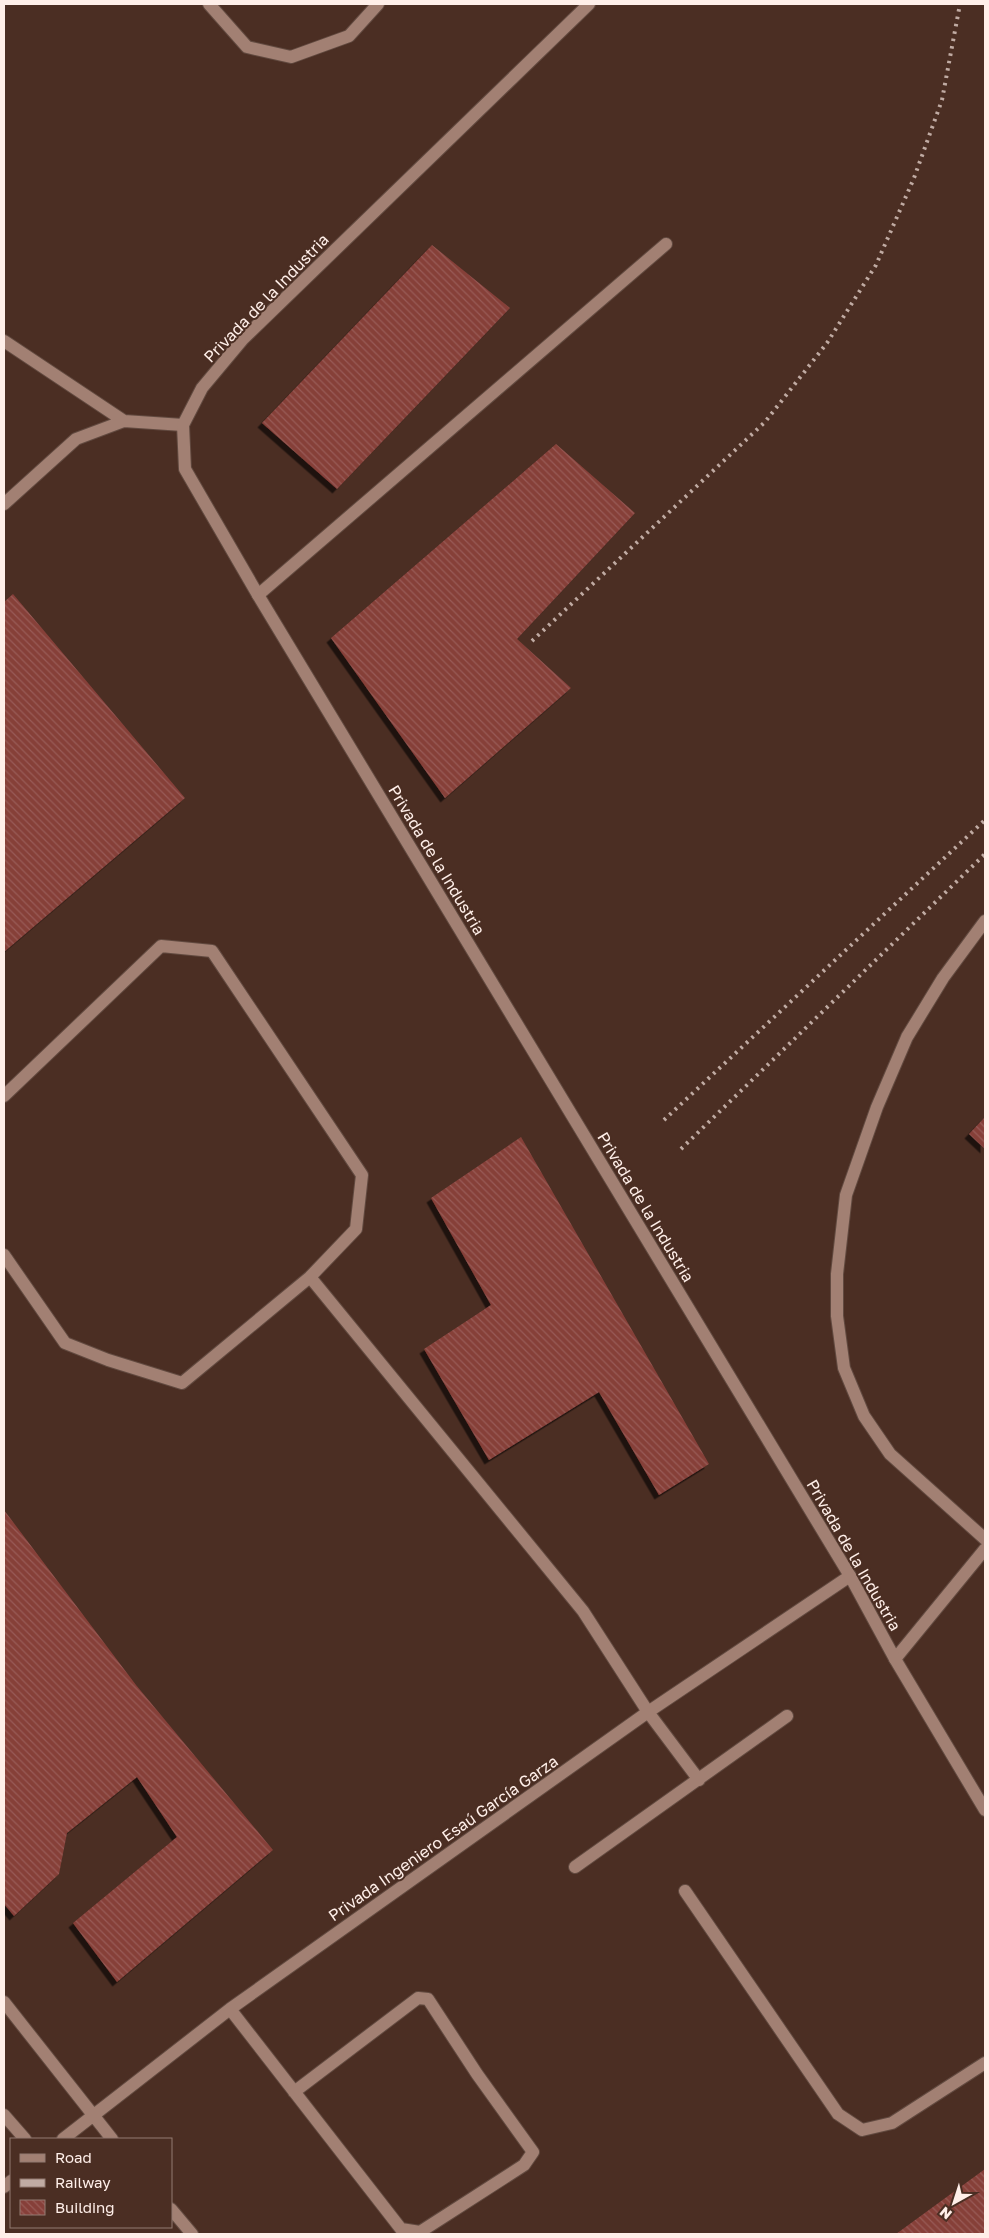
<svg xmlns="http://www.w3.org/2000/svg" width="989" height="2238" viewBox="0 0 989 2238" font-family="'Golos Text',sans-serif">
	<defs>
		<pattern id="building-back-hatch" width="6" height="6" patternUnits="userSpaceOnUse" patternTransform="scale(1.25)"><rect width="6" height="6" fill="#863f39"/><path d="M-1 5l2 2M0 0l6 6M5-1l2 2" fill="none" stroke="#985b56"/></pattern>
		<filter id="shadow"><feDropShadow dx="-4.5" dy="4.5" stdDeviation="0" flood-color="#0009"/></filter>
	</defs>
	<rect width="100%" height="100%" fill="#4b2e23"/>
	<path fill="url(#building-back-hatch)" filter="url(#shadow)" d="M432 245 510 308 337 489 262 423Z
		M556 444 635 513 517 639 571 688 445 798 331 638Z
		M13 594 185 798 4 952V602Z
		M985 1117V1149L969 1134Z
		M521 1137 709 1464 659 1495 599 1392 489 1460 424 1349 491 1305 431 1198Z
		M4 1510 136 1685 273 1850 117 1982 73 1923 177 1837 137 1777 67 1833 59 1874 14 1916 4 1904Z
		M985 2169V2234H896Z"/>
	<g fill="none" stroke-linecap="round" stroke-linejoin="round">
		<g stroke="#624a40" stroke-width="14">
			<path id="lane" d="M209 4 247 47 291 57 349 36 378 4
				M4 341 124 421
				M4 504 76 439 124 421 183 425
				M258 595 666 244
				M985 921 943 978 907 1037 877 1107 846 1195 837 1274V1316L844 1368 864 1416 890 1454 985 1539
				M4 1096 161 946 212 951 362 1175 356 1229 310 1277 182 1383 108 1360 65 1343 4 1255
				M310 1277 583 1611 648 1712 699 1780
				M895 1659 985 1549
				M575 1867 787 1716
				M685 1891 838 2114 862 2130 892 2123 985 2063
				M4 2002 112 2139
				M230 2009 401 2229 420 2232 524 2165 533 2152 477 2074 428 1999 418 1998 294 2092
				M4 2115 25 2139
				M63 2139 230 2009 648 1712 850 1576
				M4 2187 11 2181
				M171 2209 192 2234"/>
		</g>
		<g stroke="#624a40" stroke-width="14">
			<path id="street" d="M589 4 243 339 202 388 183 425 185 469 258 595 850 1576 895 1659 985 1810"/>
		</g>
		<use href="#lane" stroke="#a28073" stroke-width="12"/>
		<use href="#street" stroke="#a28073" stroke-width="12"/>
		<path stroke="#c0aba3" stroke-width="4" stroke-dasharray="2.5 5" stroke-linecap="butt" d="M532 641 765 422 827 343 876 265 914 178 942 100 960 4
			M664 1120 985 820
			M681 1149 985 854"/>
	</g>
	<g text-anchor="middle" stroke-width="4" stroke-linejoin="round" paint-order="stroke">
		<g font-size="16" fill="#ffefe9" stroke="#4b2e23">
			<text transform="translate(266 298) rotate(-46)" y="6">Privada de la Industria</text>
			<text transform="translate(437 860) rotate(59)" y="6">Privada de la Industria</text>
			<text transform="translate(646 1207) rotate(59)" y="6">Privada de la Industria</text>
			<text transform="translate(854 1555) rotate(60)" y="6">Privada de la Industria</text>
			<text transform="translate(443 1838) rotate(-35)" y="6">Privada Ingeniero Esaú García Garza</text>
		</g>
	</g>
	<rect width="989" height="2238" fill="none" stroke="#ffefe9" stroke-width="10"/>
	<rect x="10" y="2138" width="162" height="90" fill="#4b2e23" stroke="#937b72"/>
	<rect x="20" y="2154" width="25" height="8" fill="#a28073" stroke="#937b72"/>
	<text x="55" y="2163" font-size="15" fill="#ffefe9">Road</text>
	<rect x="20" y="2179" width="25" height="8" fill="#c0aba3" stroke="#937b72"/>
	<text x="55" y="2188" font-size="15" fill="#ffefe9">Railway</text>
	<rect x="20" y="2200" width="25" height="15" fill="url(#building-back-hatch)" stroke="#937b72"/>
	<text x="55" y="2213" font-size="15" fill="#ffefe9">Building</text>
	<g transform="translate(954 2203) rotate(219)" stroke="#4b2e23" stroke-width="4" paint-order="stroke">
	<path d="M0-4L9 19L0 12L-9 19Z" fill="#ffefe9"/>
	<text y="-8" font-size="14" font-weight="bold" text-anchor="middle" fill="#ffefe9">N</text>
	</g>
</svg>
